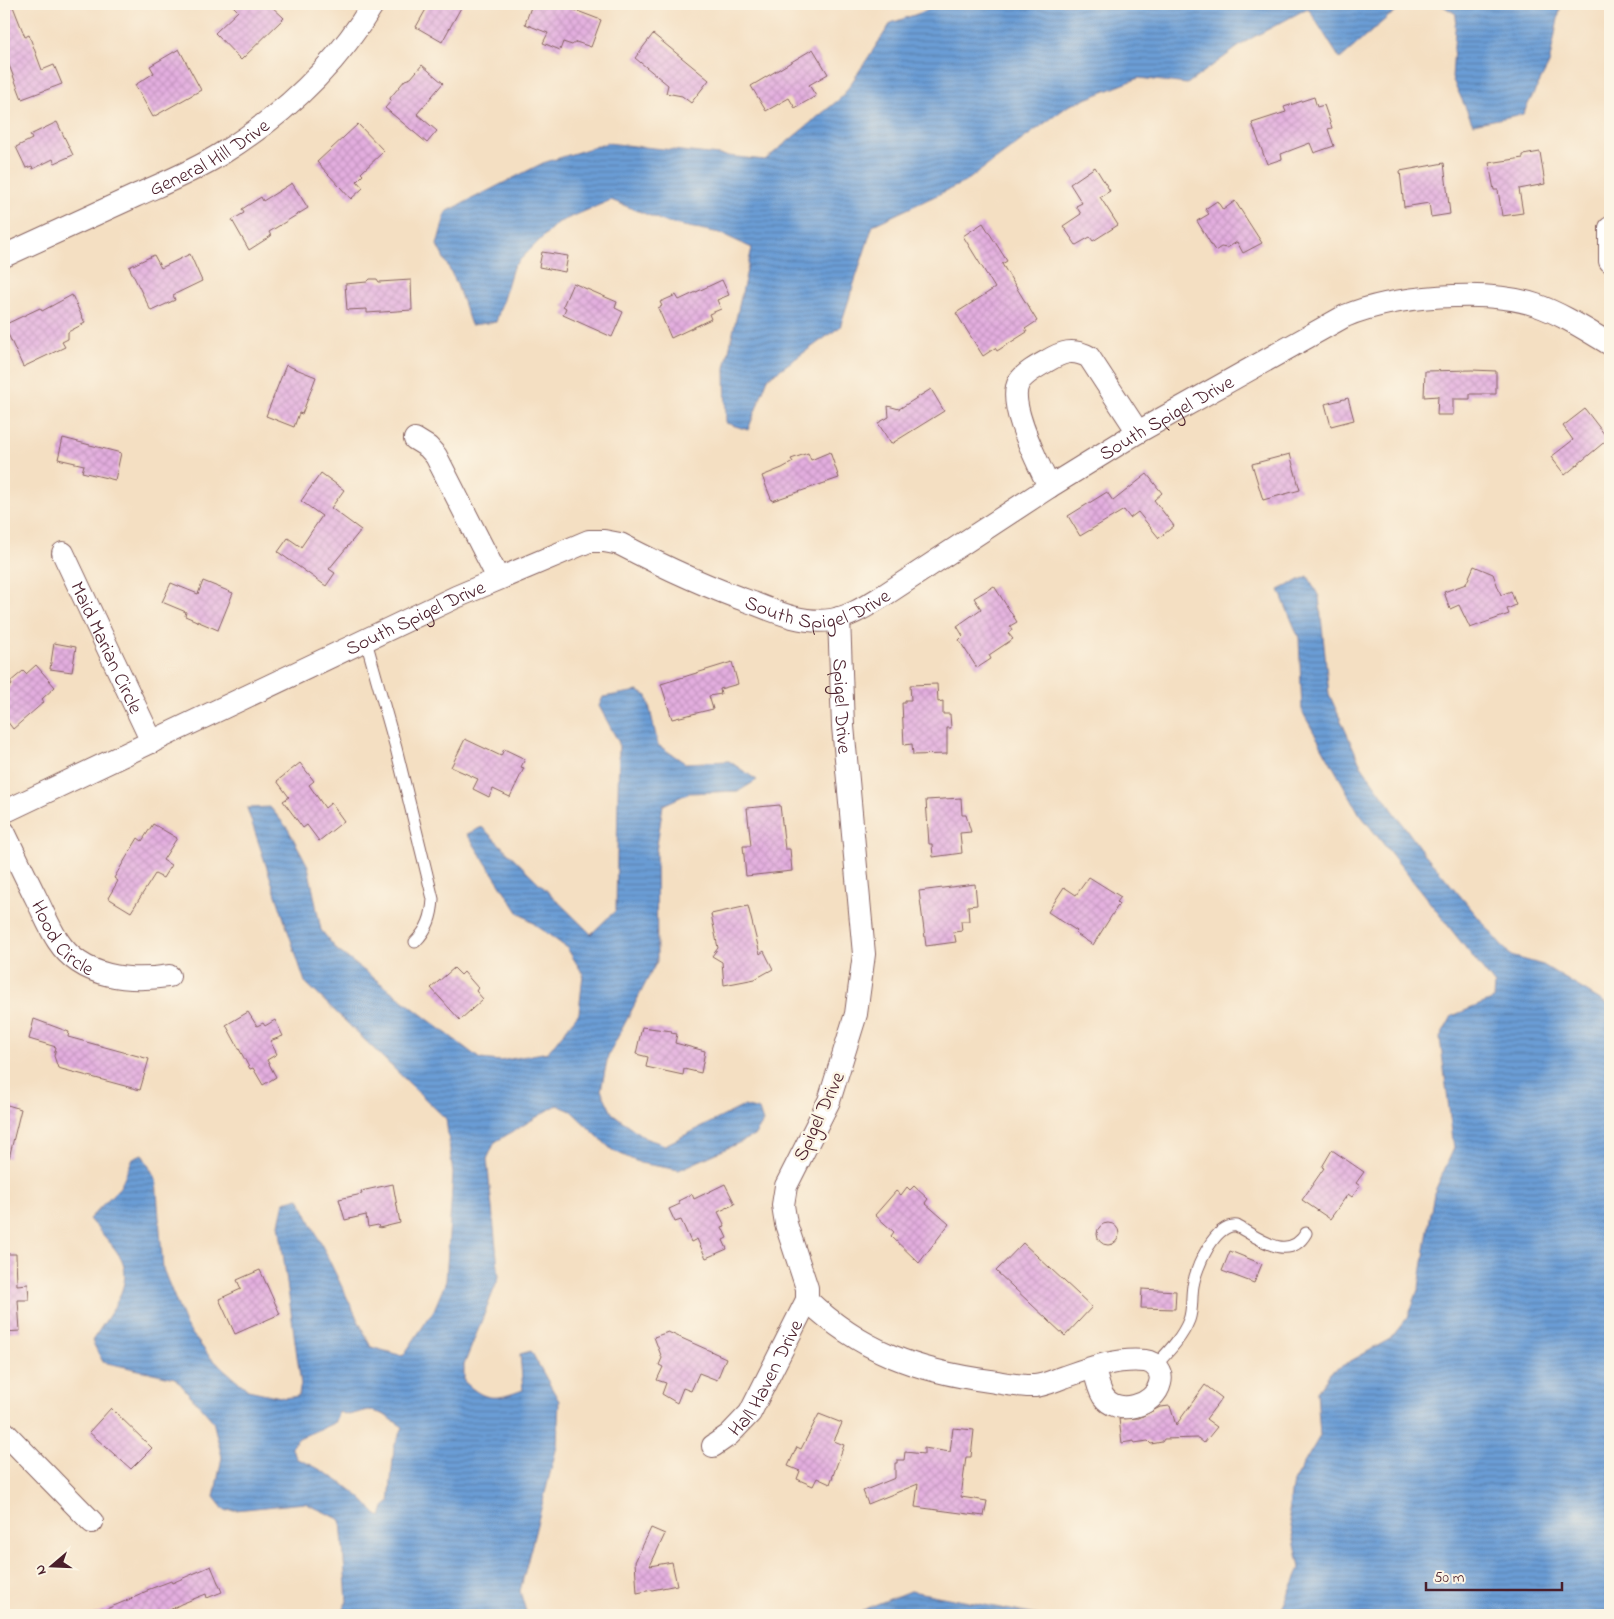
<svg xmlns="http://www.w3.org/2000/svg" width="1614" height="1619" viewBox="0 0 1614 1619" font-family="'Indie Flower',sans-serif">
	<defs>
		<pattern id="water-rules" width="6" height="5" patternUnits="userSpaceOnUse" patternTransform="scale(1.25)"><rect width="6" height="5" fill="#6a9dd5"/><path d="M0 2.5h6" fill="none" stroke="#597fad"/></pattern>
		<pattern id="building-cross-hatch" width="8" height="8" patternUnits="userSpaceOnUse" patternTransform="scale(1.25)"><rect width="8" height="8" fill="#e3aedf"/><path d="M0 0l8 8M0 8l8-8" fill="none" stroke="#c495c0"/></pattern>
	</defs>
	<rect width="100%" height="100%" fill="#fcf5e5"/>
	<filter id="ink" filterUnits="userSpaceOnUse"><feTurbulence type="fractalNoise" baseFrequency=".02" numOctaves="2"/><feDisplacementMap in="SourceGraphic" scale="10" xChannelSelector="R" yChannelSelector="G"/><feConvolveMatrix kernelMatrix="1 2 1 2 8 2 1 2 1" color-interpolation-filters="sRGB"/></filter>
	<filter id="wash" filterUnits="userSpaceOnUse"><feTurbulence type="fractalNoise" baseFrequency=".0096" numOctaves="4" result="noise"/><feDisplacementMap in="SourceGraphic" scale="20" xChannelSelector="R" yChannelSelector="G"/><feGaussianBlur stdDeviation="1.12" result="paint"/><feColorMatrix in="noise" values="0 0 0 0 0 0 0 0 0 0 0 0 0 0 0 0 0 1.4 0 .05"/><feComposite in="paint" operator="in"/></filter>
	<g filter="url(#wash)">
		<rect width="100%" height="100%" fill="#f4dfc2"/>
		<path fill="url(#water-rules)" stroke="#5a5e80" fill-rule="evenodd" d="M946 4H1411L1389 16 1340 59 1308 8 1248 40 1187 84 1139 78 1068 106 965 182 873 225 840 327 768 378 748 430 726 423 725 368 752 248 720 233 668 223 611 200 557 223 513 267 496 322 471 325 456 282 437 245 446 212 543 163 607 143 765 160 842 97 891 23Z
			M1440 4H1561L1549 64 1523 114 1473 124 1452 78 1456 14Z
			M1308 576 1319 597 1329 694 1361 765 1419 847 1511 956 1543 965 1610 1006V1615H1272L1281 1611 1300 1568 1288 1512 1293 1482 1320 1436 1317 1391 1331 1372 1390 1339 1408 1317 1419 1287 1434 1193 1454 1148 1440 1038 1452 1016 1494 999 1495 985 1359 813 1302 711 1299 638 1279 590Z
			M638 691 647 696 658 745 685 763 729 761 757 780 739 791 689 793 663 805 656 852 657 961 608 1056 601 1090 612 1113 645 1138 665 1145 744 1106 759 1110 763 1122 754 1136 679 1170 640 1163 612 1150 571 1111 557 1105 495 1142 487 1159 499 1277 464 1365V1381C485 1402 496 1400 523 1390L520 1354 531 1351 559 1401 557 1446 520 1591 527 1615H340L347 1601 341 1520 305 1503 225 1511 214 1497 222 1457 213 1421 175 1378 103 1362 92 1341C105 1320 134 1287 122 1261 117 1248 98 1230 89 1219L120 1187 133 1158 142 1154 156 1179 163 1269 186 1326 210 1357 248 1390 285 1398 298 1396 301 1385 279 1224 284 1202 299 1198 371 1347 403 1356 434 1310 446 1281 453 1174 446 1119 305 982 247 808 270 807 288 829 308 866 321 930 337 950 480 1059 500 1061 548 1052 579 1013 583 974 567 948 518 912 467 834 482 827 591 934 616 910 619 743 599 706 603 697ZM369 1410 383 1414 403 1427 394 1447 389 1503 384 1507 381 1517C373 1514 370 1506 364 1501 350 1487 316 1465 297 1459L291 1447 299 1438 334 1423 339 1412 348 1415Z
			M910 1591H911L1037 1615H857L867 1608Z"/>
		<g id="blocks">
			<path fill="url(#building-cross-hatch)" d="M4 4H12L25 37 29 35 42 70 54 65 62 84 22 99 9 65 4 67Z
				M231 4H269L284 18 241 60 215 33 238 11Z
				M429 4H463L442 42 416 27Z
				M532 4H559L601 20 591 47 576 42 572 45 563 42 560 50 543 43 548 33 525 24Z
				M653 34 709 80 691 103 682 96 666 93 668 85 635 58Z
				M179 49 201 90 153 117 135 85 154 73 150 66Z
				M813 49 828 74 809 85 816 96 795 108 789 98 766 111 751 86Z
				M422 65 443 83 417 114 437 131 427 143 385 108 391 101 390 98 405 80 411 78Z
				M1314 97 1317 107 1324 105 1332 128 1328 129 1334 146 1314 153 1310 143 1281 154 1282 159 1267 164 1252 123 1286 112 1284 107Z
				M57 122 73 155 55 163 53 159 33 169 32 166 26 168 16 147 32 139 30 135Z
				M358 124 384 151 361 173 363 175 357 181 363 188 351 199 317 162Z
				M1540 152 1545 184 1519 189 1523 213 1502 216 1498 190H1494L1489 163 1523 158V155Z
				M1444 163 1450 214 1431 217 1429 203 1404 207 1400 171Z
				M1095 167 1110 191 1100 197 1118 225 1093 241 1090 237 1076 245 1063 226 1081 214 1076 206 1082 203 1070 184Z
				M292 183 308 208 269 232 271 236 249 250 232 220 244 213 242 209 261 197 263 201Z
				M1217 201 1223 210 1235 201 1262 243 1243 253 1237 242 1227 248 1221 247 1215 251 1197 221 1209 214 1205 209Z
				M983 223 1007 261 1002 264 1037 321 1025 329 1027 332 997 351 995 348 983 356 956 313 995 288 963 236Z
				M542 252 568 256 565 272 539 267Z
				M190 254 202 281 173 295 175 300 151 311 129 267 154 255 161 268Z
				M370 279H377L379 282 411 280 412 310 367 313V309L347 310 345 284 367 282Z
				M722 280 729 295 717 300 721 309 709 314 711 319 671 338 658 308 662 306 660 302 676 295 679 300Z
				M573 283 617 302 615 308 623 312 612 337 563 315 566 308 563 306Z
				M72 295 85 323 68 332V339L62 342 65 347 23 367 4 325 40 308 42 311Z
				M286 365 316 377 302 414 299 413 294 427 266 416Z
				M1472 370 1496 371V394H1470V399H1453V415H1437L1438 396 1424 397 1425 371Z
				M931 389 944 411 891 444 878 423 889 417 888 406 899 409Z
				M1348 398 1354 420 1331 426 1325 404Z
				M1585 409 1608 439 1565 475 1551 457 1573 440 1563 426Z
				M63 438 121 453 115 480 82 472 84 465 58 459Z
				M830 452 839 478 772 501 762 476 782 468 793 462 791 459 808 453 811 460Z
				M1290 454 1300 490 1263 500 1252 464Z
				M321 473 344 490 331 508 361 530 329 569 335 573 326 586 278 552 288 538 301 547 322 516 301 501Z
				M1147 474 1162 493 1154 500 1174 526 1159 538 1138 512 1130 518 1124 510 1080 536 1068 516 1107 492 1113 501Z
				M1474 566 1493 574 1501 595 1511 591 1516 605 1507 609 1509 614 1470 628 1459 605 1450 609 1444 592 1466 584Z
				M203 581 233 593 218 630 185 616 186 612 162 602 171 583 198 594Z
				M994 586 1017 622 1010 626 1012 630 1008 633 1013 639 989 655 991 659 977 668 959 640 963 636 957 626 981 609 974 598Z
				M54 643 76 647 72 672 50 669Z
				M732 662 738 684 720 689 721 694 709 696 713 709 672 719 661 684Z
				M36 665 55 687 42 699 44 702 13 729 4 717V692L12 685 10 682 23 671 26 674Z
				M937 684 938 702 943 701V714H950L951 728H947V754L913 755 912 744 904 745 902 703H905V700H911L910 685Z
				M465 739 501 756 504 749 525 759 521 767 524 768 510 797 493 789 489 797 473 789 478 779 451 767Z
				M300 763 314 781 309 785 325 808 331 803 344 821 319 841 307 825 303 828 283 801 289 797 277 781Z
				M961 798 962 815H966L971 832 960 833 962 853 933 857 932 844H929L926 800Z
				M780 805 785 849H790L792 871 746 876 743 846H751L747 808Z
				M153 824 177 838 163 860 171 865 163 878 155 874 131 912 108 898 118 881 114 878 138 838 142 841Z
				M1089 877 1121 897 1117 902 1119 904 1093 945 1075 933 1077 931 1048 912 1064 887 1076 895Z
				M975 884 977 905 968 906 969 921H961L962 931 954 932 956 942 926 946 919 891Z
				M748 906 760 954 764 951 773 969 755 979 724 985 722 962 712 956 718 948 711 914Z
				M454 968 461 975 464 972 478 988 476 991 483 999 460 1020 431 988Z
				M248 1012 257 1026 263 1023 265 1026 275 1020 283 1036 270 1041 277 1054 267 1060 276 1077 263 1085 253 1068 250 1069 226 1025Z
				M34 1019 69 1032 68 1037 149 1059 140 1090 58 1068 54 1056 56 1047 29 1039Z
				M642 1027 672 1031 671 1033 677 1034 675 1043 705 1051 701 1073 684 1069 683 1075 646 1067 648 1057 636 1054Z
				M4 1104 21 1109 9 1158 4 1157Z
				M1332 1150 1364 1172 1356 1183 1360 1186 1352 1197 1348 1194 1330 1219 1302 1200 1324 1168 1322 1167Z
				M393 1184 400 1223 379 1228 378 1225 368 1227 366 1215 345 1220 339 1199 362 1194 361 1191Z
				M725 1184 735 1204 718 1212 725 1226 722 1227 727 1238 723 1240 727 1249 706 1258 697 1239 691 1242 681 1220 675 1222 669 1209 680 1204 678 1201 692 1194 694 1199Z
				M914 1186 928 1199 925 1203 949 1224 919 1263 891 1236 894 1232 875 1215 896 1191 901 1195 907 1187 910 1190Z
				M1097 1234a11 11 0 1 1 22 0a11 11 0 1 1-22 0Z
				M1023 1243 1092 1307 1065 1336 996 1271Z
				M1230 1251 1262 1264 1254 1283 1222 1271Z
				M4 1254H16L17 1285 28 1284 29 1300H18L20 1331 4 1332Z
				M260 1270 280 1314 235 1334 219 1299 241 1289 237 1280Z
				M1142 1289 1176 1291 1175 1309 1141 1308Z
				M668 1332 726 1358 717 1380 699 1373 691 1391 683 1388 677 1403 662 1394 666 1383 657 1380 663 1367 659 1365 662 1358 654 1337Z
				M1205 1385 1222 1398 1206 1419 1217 1427 1204 1443 1198 1438 1164 1439 1162 1442 1151 1444 1148 1441 1134 1443V1441L1122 1443 1119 1419 1139 1418 1160 1407 1170 1406 1176 1425Z
				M111 1408 152 1448 131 1469 89 1432Z
				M819 1414 842 1423 834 1441 844 1445 830 1484 817 1478 813 1486 797 1479 800 1471 788 1466 797 1447 801 1449Z
				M953 1428 974 1430 971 1457H966L961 1497 987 1501 984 1516 915 1507 918 1484 868 1504 863 1491 895 1478V1463H897V1460H904L905 1452 924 1454V1448L950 1452Z
				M651 1528 665 1534 650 1566 672 1562 677 1585 637 1593 635 1562Z
				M211 1566 222 1592 207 1598 206 1594 181 1604 170 1610 172 1615H92L147 1592V1590L171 1581 172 1583Z"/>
		</g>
	</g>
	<g filter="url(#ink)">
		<use href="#blocks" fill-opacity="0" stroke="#866260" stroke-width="1"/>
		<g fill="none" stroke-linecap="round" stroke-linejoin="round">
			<g stroke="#866260" stroke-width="13">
				<path id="lane" d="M366 641 396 748 433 899C432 916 428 929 415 942
					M1155 1366C1168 1352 1182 1338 1189 1320 1193 1310 1191 1297 1193 1286 1196 1267 1215 1223 1237 1226 1258 1238 1289 1263 1306 1233"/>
			</g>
			<g stroke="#866260" stroke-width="24">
				<g id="street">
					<path d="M1610 228V261"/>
					<path id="s1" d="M4 256C48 236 91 216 135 196 164 183 194 171 221 154 282 116 336 66 373 4"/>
					<path d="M415 439 428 447 436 456 498 578"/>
					<path d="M1049 487C1039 464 1006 404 1019 382 1025 373 1038 366 1047 361 1062 352 1073 348 1089 357L1138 432"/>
					<path id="s2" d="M63 553 152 742"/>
					<path id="s3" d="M839 618 843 726 864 954 856 1014 829 1101 786 1186 783 1205 786 1224 807 1288V1300C861 1351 916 1371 990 1381 1004 1383 1020 1387 1035 1386 1045 1385 1055 1380 1064 1377 1090 1368 1117 1358 1145 1361 1155 1362 1163 1373 1160 1383 1155 1406 1117 1417 1103 1396 1098 1388 1096 1376 1094 1367"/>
					<path id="s4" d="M4 812 456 597 589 541H604L620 544C664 567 707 587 753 603 778 613 804 624 831 620 850 617 868 605 883 596L1049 487 1138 432 1345 316C1393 296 1486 288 1536 305 1562 314 1586 330 1610 344"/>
					<path id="s5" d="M4 832C15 855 26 878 37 900 44 914 50 929 58 941 82 978 130 982 169 976"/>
					<path d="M4 1432 92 1522"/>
					<path id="s6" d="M713 1446 729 1435 750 1413 807 1300"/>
				</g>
			</g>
			<use href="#lane" stroke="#fff" stroke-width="11"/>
			<use href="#street" stroke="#fff" stroke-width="22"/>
		</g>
	</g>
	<g text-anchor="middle" stroke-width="5" stroke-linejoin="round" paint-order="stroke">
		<g font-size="20" fill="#4a1f2b" stroke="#fcf5e5">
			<text dy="7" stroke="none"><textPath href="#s1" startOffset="228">General Hill Drive</textPath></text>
			<text dy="7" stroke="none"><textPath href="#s4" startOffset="1295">South Spigel Drive</textPath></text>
			<text dy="7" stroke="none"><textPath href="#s4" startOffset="890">South Spigel Drive</textPath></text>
			<text dy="7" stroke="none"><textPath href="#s4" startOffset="455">South Spigel Drive</textPath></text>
			<text dy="7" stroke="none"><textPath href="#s2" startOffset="104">Maid Marian Circle</textPath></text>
			<text dy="7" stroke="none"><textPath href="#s3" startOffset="88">Spigel Drive</textPath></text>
			<text dy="7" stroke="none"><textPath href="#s5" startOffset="122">Hood Circle</textPath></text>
			<text transform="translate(818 1116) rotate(-65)" y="7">Spigel Drive</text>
			<text dy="7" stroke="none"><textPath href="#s6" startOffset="88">Hall Haven Drive</textPath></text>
		</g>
	</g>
	<rect width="1614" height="1619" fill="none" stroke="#fcf5e5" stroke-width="20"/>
	<g transform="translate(52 1566) rotate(251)" stroke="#fcf5e5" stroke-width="4" paint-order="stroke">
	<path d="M0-4L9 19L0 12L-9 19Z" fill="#4a1f2b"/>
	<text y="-8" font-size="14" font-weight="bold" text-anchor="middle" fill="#4a1f2b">N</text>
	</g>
	<path d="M1426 1582v8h136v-8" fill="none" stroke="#4a1f2b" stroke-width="2.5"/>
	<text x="1434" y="1582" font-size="15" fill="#4a1f2b" stroke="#fcf5e5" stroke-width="4" paint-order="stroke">50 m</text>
</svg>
